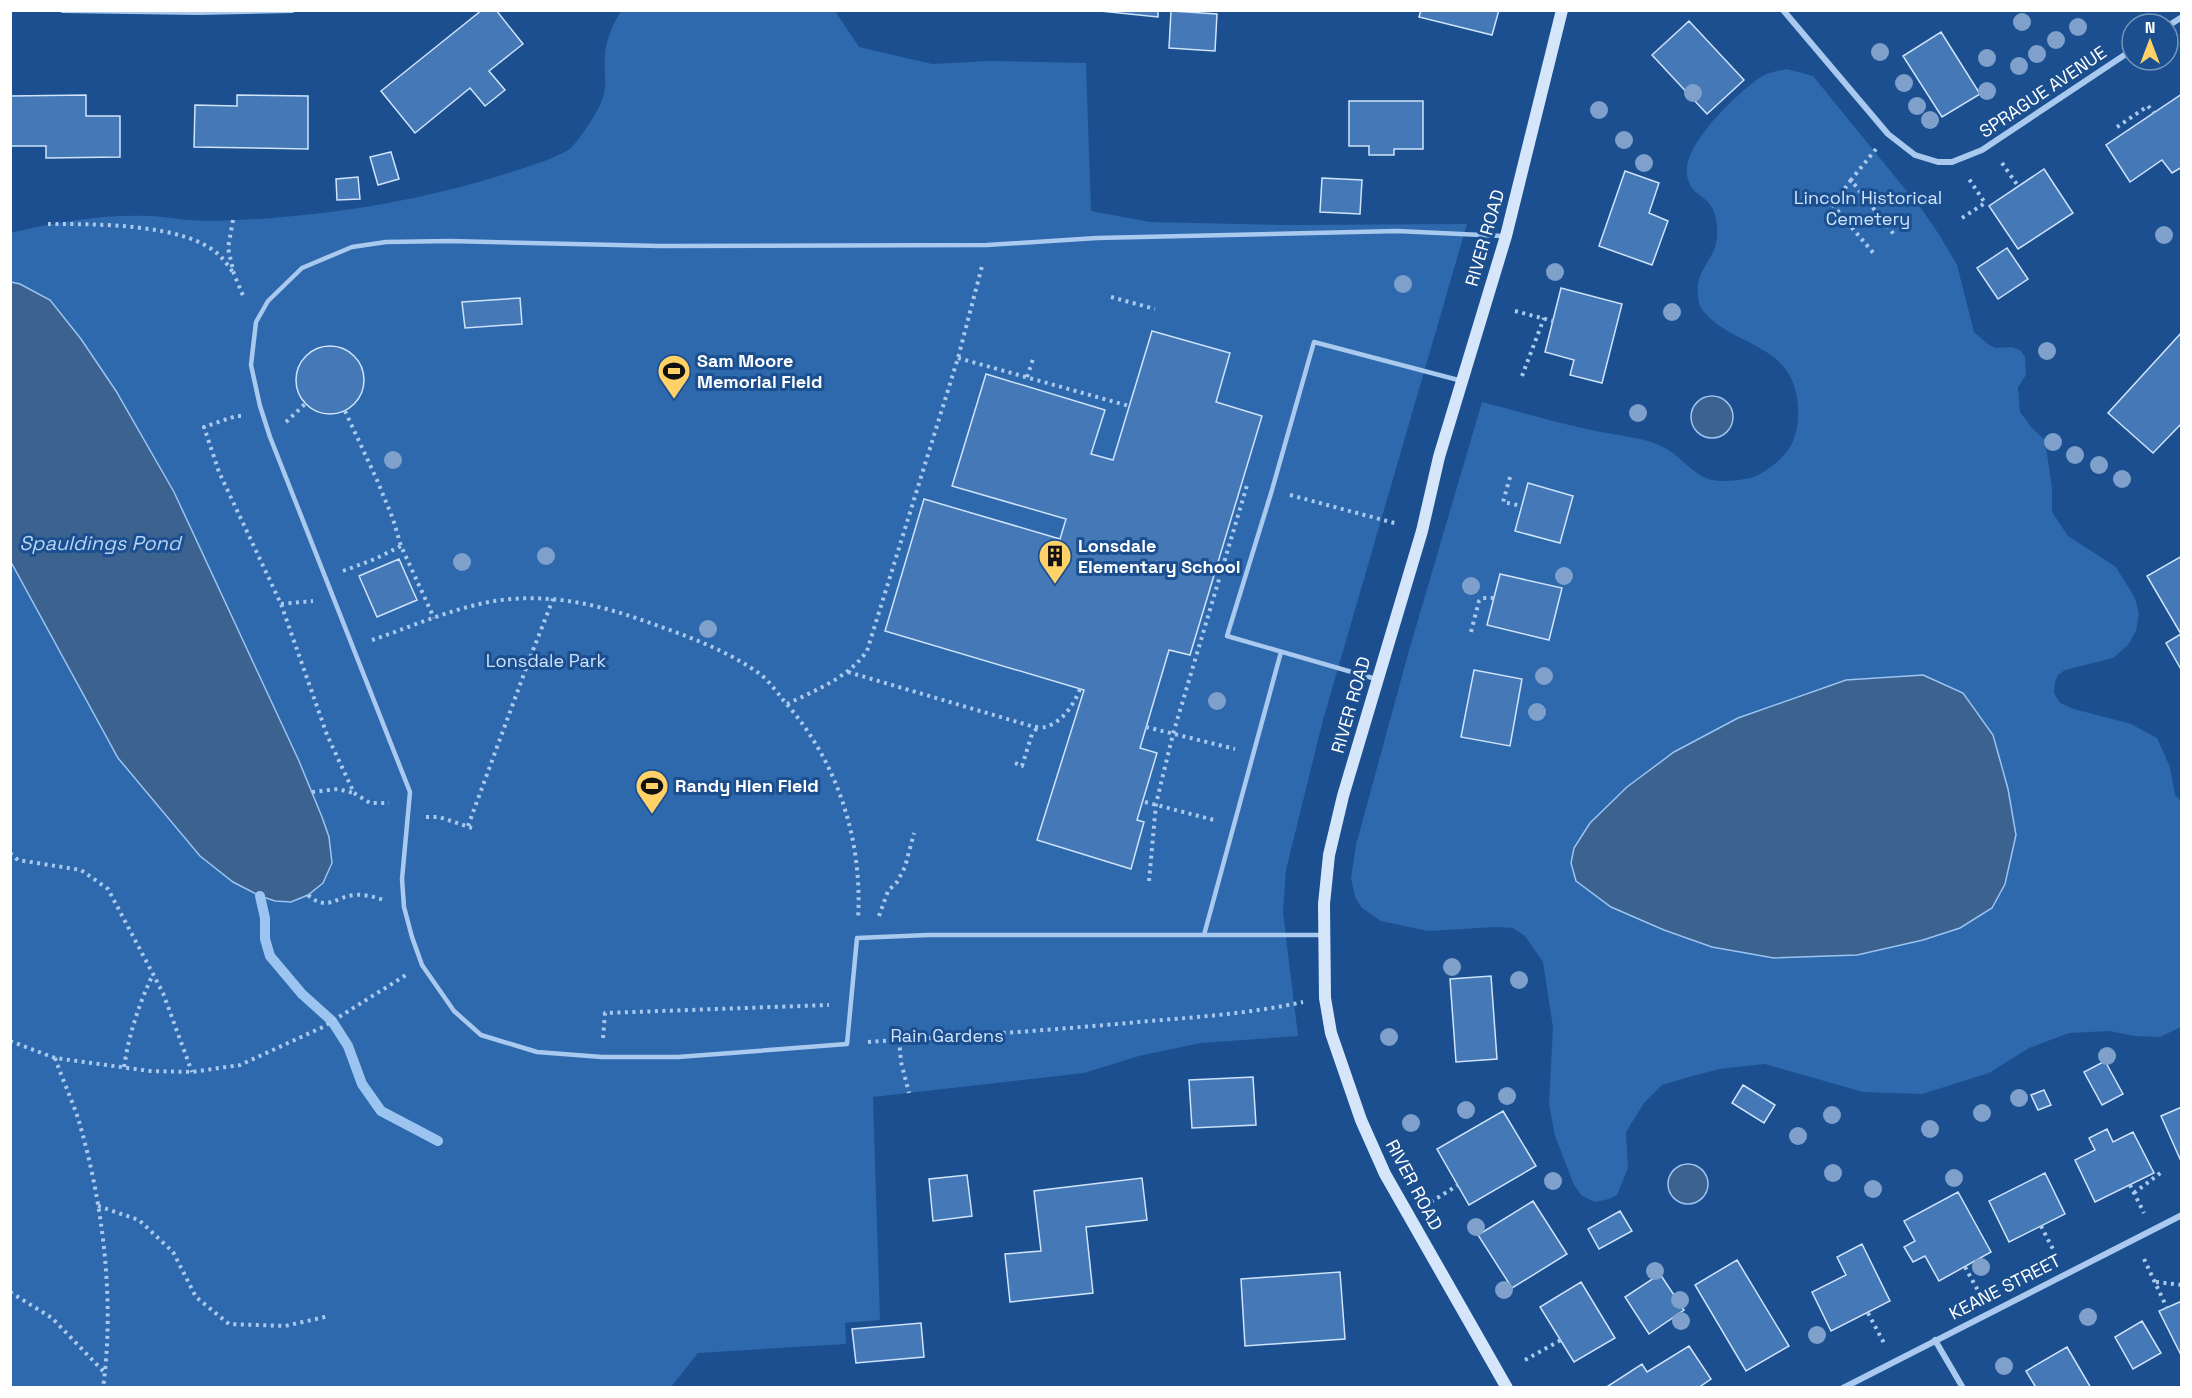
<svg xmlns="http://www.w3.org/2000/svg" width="2192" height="1398" viewBox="0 0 2192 1398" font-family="'Space Grotesk',sans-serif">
	<rect width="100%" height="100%" fill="#1b4f8f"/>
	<path fill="#2e69ad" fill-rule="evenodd" d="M622 10 835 11 859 47 932 64 989 61 1086 63 1091 211 1150 222 1285 225 1467 224 1323 720 1286 870 1283 912 1298 1036 1201 1043 1139 1056 1084 1073 873 1097 880 1320 845 1323 846 1344 698 1353 671 1387H11L10 233C56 222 103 214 150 216 170 217 189 221 209 221 308 219 410 204 505 174 520 169 562 157 572 147 583 134 604 105 605 88 606 78 604 67 605 56 605 42 614 21 622 10Z
		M1787 69 1813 76 1923 211 1940 236 1957 265 1974 332 1989 345 1996 348 2011 347 2020 350 2025 357 2026 375 2018 387 2020 412 2032 428 2045 440 2052 488V512L2068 536 2116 567 2135 598 2139 614 2136 631 2128 645 2113 658 2065 670 2058 675 2055 682 2054 693 2060 703 2074 709 2131 724 2157 738 2170 767 2175 795 2182 802 2181 1027 2160 1037 2134 1036 2110 1031 2069 1033 2029 1048 1989 1073 1922 1094 1863 1092 1765 1064 1719 1069 1689 1077 1662 1085 1644 1103 1626 1132 1628 1168 1617 1195 1609 1199 1595 1202 1582 1196 1574 1185 1555 1136 1549 1104 1553 1027 1543 962 1525 936 1513 928 1496 927 1428 931 1381 921 1362 908 1355 897 1351 878 1356 845 1408 654 1482 402C1520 412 1558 423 1596 431 1619 436 1646 437 1667 449 1684 459 1696 480 1720 481 1730 481 1747 480 1756 476 1767 471 1784 458 1790 447 1801 428 1800 399 1792 380 1775 342 1724 341 1701 308 1699 305 1698 299 1698 295 1694 271 1716 259 1717 237 1718 226 1716 211 1708 202 1698 192 1690 192 1687 175 1682 145 1738 92 1761 77 1768 72 1779 71 1787 69ZM1846 680 1993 735 2008 789 2016 835 1992 908 1960 928 1923 940 1857 955 1712 947 1664 930 1611 907 1674 752 1738 718Z"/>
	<path fill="#3c6290" stroke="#9cc4f0" stroke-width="1.5" d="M11 282 20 284 50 300 81 339 116 391 174 492 299 761 322 817 329 837 332 863 323 883 308 895 291 902 275 901 260 896 233 882 200 856 118 758 11 562Z
		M1691 417a21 21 0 1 1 42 0a21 21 0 1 1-42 0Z
		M1923 675 1963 693 1993 735 2008 789 2016 835 2005 884 1992 908 1960 928 1923 940 1857 955 1774 958 1712 947 1664 930 1611 907 1576 881 1571 863 1574 848 1590 823 1627 787 1674 752 1738 718 1846 680Z
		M1668 1184a20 20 0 1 1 40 0a20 20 0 1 1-40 0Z"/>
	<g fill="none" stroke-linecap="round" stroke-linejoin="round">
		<path stroke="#9cc4f0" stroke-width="10" d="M260 896 265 918V939L270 956 302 994 332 1021 348 1046 362 1084 381 1111 438 1141"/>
	</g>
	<path fill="#4478b7" stroke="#cfe3fa" stroke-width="1.5" d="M482 10H496L523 44 489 71 505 90 485 106 470 88 415 133 381 91Z
		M1090 10H1158V17Z
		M1421 10H1499L1492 35 1419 17Z
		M1171 11 1217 14 1215 51 1169 48Z
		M1689 21 1744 80 1707 114 1652 55Z
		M1941 32 1980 94 1942 117 1903 56Z
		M2182 94V167L2172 173 2162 160 2130 182 2106 145Z
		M86 95V116H120V157L46 158V146H10V96Z
		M237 95 308 96V149L194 147 195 105 237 106Z
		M1349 101H1423V149H1394V155H1369V146H1349Z
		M391 152 399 179 378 185 370 157Z
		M2044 169 2073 213 2018 249 1989 206Z
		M1625 171 1659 183 1649 213 1668 221 1652 265 1599 246Z
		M358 177 360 199 337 200 336 179Z
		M1322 178 1362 180 1360 214 1320 212Z
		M2007 248 2028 279 1998 299 1977 268Z
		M1561 288 1622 304 1602 383 1570 375 1574 360 1545 352Z
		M520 298 522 324 465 328 462 302Z
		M1152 331 1230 353 1216 402 1262 416 1190 655 1169 650 1140 748 1157 753 1137 820 1144 822 1131 869 1037 840 1084 690 885 631 924 499 1060 539 1066 519 952 486 986 374 1105 410 1091 454 1113 460Z
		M2182 332V423L2153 453 2108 413Z
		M296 380a34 34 0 1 1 68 0a34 34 0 1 1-68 0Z
		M1528 483 1573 496 1560 543 1515 531Z
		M2182 556V671L2166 643 2181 634 2147 576Z
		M399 559 417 600 377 617 359 576Z
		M1500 574 1562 588 1549 640 1487 625Z
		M1474 670 1522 679 1510 746 1461 737Z
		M1491 976 1497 1059 1456 1062 1450 979Z
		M2105 1061 2123 1094 2102 1105 2084 1072Z
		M1253 1077 1256 1125 1192 1128 1189 1080Z
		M1743 1085 1775 1105 1764 1123 1732 1103Z
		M2044 1090 2051 1105 2038 1110 2031 1095Z
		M2182 1107V1158L2180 1159 2161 1116Z
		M1503 1111 1536 1166 1469 1205 1437 1149Z
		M2107 1129 2113 1142 2133 1132 2154 1173 2095 1202 2075 1160 2095 1150 2089 1138Z
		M2045 1173 2065 1214 2009 1242 1989 1201Z
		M967 1175 972 1216 933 1221 929 1179Z
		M1142 1178 1147 1220 1086 1227 1093 1293 1010 1302 1005 1254 1041 1251 1034 1191Z
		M1958 1192 1991 1252 1939 1281 1925 1256 1913 1262 1904 1247 1915 1241 1904 1221Z
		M1533 1201 1567 1254 1512 1288 1478 1235Z
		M1620 1211 1632 1231 1599 1249 1588 1229Z
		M1862 1244 1890 1301 1831 1331 1812 1292 1846 1275 1837 1257Z
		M1737 1260 1789 1346 1746 1371 1695 1285Z
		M1340 1272 1345 1339 1245 1346 1241 1279Z
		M1660 1274 1684 1310 1649 1334 1625 1297Z
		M1581 1282 1615 1338 1574 1362 1540 1307Z
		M2182 1301V1357L2159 1311Z
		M2142 1321 2161 1353 2133 1369 2115 1337Z
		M921 1323 924 1357 856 1363 852 1329Z
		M1689 1346 1711 1379 1698 1388H1605L1642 1364 1647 1372Z
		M2067 1347 2091 1388H2033L2035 1386 2026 1371Z"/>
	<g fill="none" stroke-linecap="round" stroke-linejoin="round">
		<path stroke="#a9c9ee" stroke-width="4" stroke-dasharray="3 4.5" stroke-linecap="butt" d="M2117 127 2148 106 2154 113
			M1876 149 1851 180 1896 237
			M2002 163 2018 186
			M1851 180 1833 205 1875 255
			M1962 218 1985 203 1969 179
			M233 220 228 248 234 274 244 298
			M48 224C92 224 188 223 220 256 225 261 230 268 234 274
			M1111 297 1155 309
			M1515 311 1553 321
			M958 358 1129 406
			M1522 376 1544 318
			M1027 377 1034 356
			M345 411 377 480 393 519 401 546 434 618
			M241 416H236L204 427 219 472 281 604 327 735 354 793 370 803H389
			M286 422 305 404
			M1510 477 1503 502 1522 506
			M1290 495 1398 524
			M343 571 375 559 401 546
			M281 604 313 601
			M1471 632 1479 601 1482 598H1494
			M372 640C417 625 463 603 511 599 561 595 607 607 653 624 690 637 728 651 760 674 769 681 777 692 784 701 837 760 863 840 858 919
			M848 672 1031 726C1035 727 1041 728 1045 727 1063 722 1074 704 1080 689
			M787 704C816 690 848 678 867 651L958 358 982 266
			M1146 727 1235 749
			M1015 763 1022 766 1032 734 1038 727
			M312 792 338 789 353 793
			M1145 802 1214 820
			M426 817H439L472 828
			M468 826 528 663 553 599
			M10 853 18 860 81 870 108 889 163 993 192 1072
			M1149 881 1156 804 1173 734 1248 482
			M308 895C327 912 335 897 354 895 364 894 374 897 384 900
			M879 916 888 891 897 882 905 867 914 833
			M603 1038 605 1013 829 1005
			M899 1040 901 1062 909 1093
			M10 1041 55 1058 150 1071 192 1072 240 1065 323 1027 406 975
			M868 1042C962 1036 1056 1030 1149 1021 1201 1017 1252 1013 1303 1002
			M55 1058C62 1078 71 1098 78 1118 103 1202 115 1301 103 1388
			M124 1067C129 1034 139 1004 153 974
			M2130 1185 2144 1213
			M2134 1193 2163 1171
			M1431 1202 1458 1185
			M98 1206 139 1220 173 1252 196 1297 229 1324 285 1326 329 1316
			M2041 1226 2057 1257
			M2144 1259 2167 1308
			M1965 1267 1981 1296
			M2156 1282 2182 1285
			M10 1292 52 1318 105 1373
			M1868 1313 1885 1345
			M1525 1360 1561 1340"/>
		<path stroke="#a9c9ee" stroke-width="4.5" d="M1376 679 1227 636 1272 490 1314 342 1462 381
			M1204 935 1281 652
			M1323 935H928L857 938 847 1044 678 1057H602L537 1052 481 1035 454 1011 422 965 412 937 404 907 402 879 410 792 270 437 260 406 251 365 256 322 268 301 302 268 352 247 386 242 450 241 660 246 987 245 1097 238 1397 231 1503 236"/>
		<path stroke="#a9c9ee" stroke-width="6" d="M63 10 199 12 292 10
			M1783 10 1888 134 1915 155 1938 162H1952L1982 150 2132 50
			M2168 26 2182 17
			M1935 1340 1963 1388
			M1843 1388 2182 1215"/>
		<path stroke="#d6e6fa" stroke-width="12" d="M1507 1388 1385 1174 1361 1120 1331 1033 1325 998 1324 904 1329 855 1343 796 1422 531 1439 457 1506 236 1562 10"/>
	</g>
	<g fill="#7ea0ca">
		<circle cx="2022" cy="22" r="9"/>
		<circle cx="2078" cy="27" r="9"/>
		<circle cx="2056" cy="40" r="9"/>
		<circle cx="1880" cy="52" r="9"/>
		<circle cx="2037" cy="54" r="9"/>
		<circle cx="1987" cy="58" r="9"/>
		<circle cx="2019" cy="66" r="9"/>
		<circle cx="1904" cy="83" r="9"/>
		<circle cx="1987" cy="91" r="9"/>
		<circle cx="1693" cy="93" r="9"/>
		<circle cx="1917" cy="106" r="9"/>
		<circle cx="1599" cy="110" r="9"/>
		<circle cx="1930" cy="120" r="9"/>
		<circle cx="1624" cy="140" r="9"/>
		<circle cx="1644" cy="163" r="9"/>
		<circle cx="2164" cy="235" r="9"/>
		<circle cx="1555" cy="272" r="9"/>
		<circle cx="1403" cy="284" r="9"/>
		<circle cx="1672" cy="312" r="9"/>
		<circle cx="2047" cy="351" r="9"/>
		<circle cx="1638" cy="413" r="9"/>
		<circle cx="2053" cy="442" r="9"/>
		<circle cx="2075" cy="455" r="9"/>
		<circle cx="393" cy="460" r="9"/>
		<circle cx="2099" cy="465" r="9"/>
		<circle cx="2122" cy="479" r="9"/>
		<circle cx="546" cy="556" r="9"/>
		<circle cx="462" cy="562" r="9"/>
		<circle cx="1564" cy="576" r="9"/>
		<circle cx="1471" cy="586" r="9"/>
		<circle cx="708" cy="629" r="9"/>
		<circle cx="1544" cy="676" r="9"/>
		<circle cx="1217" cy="701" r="9"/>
		<circle cx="1537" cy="712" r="9"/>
		<circle cx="1452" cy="967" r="9"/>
		<circle cx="1519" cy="980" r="9"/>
		<circle cx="1389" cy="1037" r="9"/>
		<circle cx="2107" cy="1056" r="9"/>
		<circle cx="1507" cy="1096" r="9"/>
		<circle cx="2019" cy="1098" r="9"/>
		<circle cx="1466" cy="1110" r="9"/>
		<circle cx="1982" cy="1113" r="9"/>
		<circle cx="1832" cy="1115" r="9"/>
		<circle cx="1411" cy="1123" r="9"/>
		<circle cx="1930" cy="1129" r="9"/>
		<circle cx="1798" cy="1136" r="9"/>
		<circle cx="1833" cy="1173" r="9"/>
		<circle cx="1954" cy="1178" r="9"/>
		<circle cx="1553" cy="1181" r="9"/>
		<circle cx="1873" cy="1189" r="9"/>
		<circle cx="1476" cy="1227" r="9"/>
		<circle cx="1981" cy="1267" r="9"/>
		<circle cx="1655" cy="1271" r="9"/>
		<circle cx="1504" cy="1290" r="9"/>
		<circle cx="1680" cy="1300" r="9"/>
		<circle cx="2088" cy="1317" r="9"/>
		<circle cx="1681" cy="1321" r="9"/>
		<circle cx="1817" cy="1335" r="9"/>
		<circle cx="2004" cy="1366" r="9"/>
	</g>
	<defs>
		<g id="stadium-pin" transform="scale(1.725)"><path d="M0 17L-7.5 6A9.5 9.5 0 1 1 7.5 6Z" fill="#ffd166" stroke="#1b4f8f"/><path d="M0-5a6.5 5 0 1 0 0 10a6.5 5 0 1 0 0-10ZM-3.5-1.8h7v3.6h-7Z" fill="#111"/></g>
		<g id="building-pin" transform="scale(1.725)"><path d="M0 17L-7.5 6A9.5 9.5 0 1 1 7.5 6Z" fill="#ffd166" stroke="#1b4f8f"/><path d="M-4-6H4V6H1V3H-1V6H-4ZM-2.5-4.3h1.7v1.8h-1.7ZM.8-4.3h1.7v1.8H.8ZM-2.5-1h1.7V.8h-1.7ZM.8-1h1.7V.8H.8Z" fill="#111"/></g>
	</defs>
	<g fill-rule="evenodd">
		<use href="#stadium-pin" x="674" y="371"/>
		<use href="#building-pin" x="1055" y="556"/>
		<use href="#stadium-pin" x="652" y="786"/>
	</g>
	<g text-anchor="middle" stroke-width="6" stroke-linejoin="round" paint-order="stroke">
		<g font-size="18" fill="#fff" stroke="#1b4f8f">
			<text transform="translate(2043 92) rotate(-34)" y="6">SPRAGUE AVENUE</text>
			<text transform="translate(1485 238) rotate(-74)" y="6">RIVER ROAD</text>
			<text transform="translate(1351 705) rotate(-74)" y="6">RIVER ROAD</text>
			<text transform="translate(1414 1185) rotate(62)" y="6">RIVER ROAD</text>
			<text transform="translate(2005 1287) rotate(-27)" y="6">KEANE STREET</text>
		</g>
		<g font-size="18" fill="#cfe3fa" stroke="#1b4f8f">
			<text x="1868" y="204">Lincoln Historical<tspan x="1868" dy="21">Cemetery</tspan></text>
			<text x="546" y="667">Lonsdale Park</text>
			<text x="947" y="1042">Rain Gardens</text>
		</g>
		<g font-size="18" font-weight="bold" fill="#fff" stroke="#1b4f8f" text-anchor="start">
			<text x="697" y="367">Sam Moore<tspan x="697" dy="21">Memorial Field</tspan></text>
			<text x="1078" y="552">Lonsdale<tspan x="1078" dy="21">Elementary School</tspan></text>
			<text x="675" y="792">Randy Hien Field</text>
		</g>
		<g font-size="20" font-style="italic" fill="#b5d3f5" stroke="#1b4f8f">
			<text x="100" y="550">Spauldings Pond</text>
		</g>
	</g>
	<rect width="2192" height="1398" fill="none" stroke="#ffffff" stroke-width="24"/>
	<g transform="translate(2150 42)"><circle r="28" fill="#1b4f8f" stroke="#7695bc" stroke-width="1.5"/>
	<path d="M0-4.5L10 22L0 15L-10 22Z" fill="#ffd166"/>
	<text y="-9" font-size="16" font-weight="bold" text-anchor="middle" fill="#ffffff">N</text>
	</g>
</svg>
